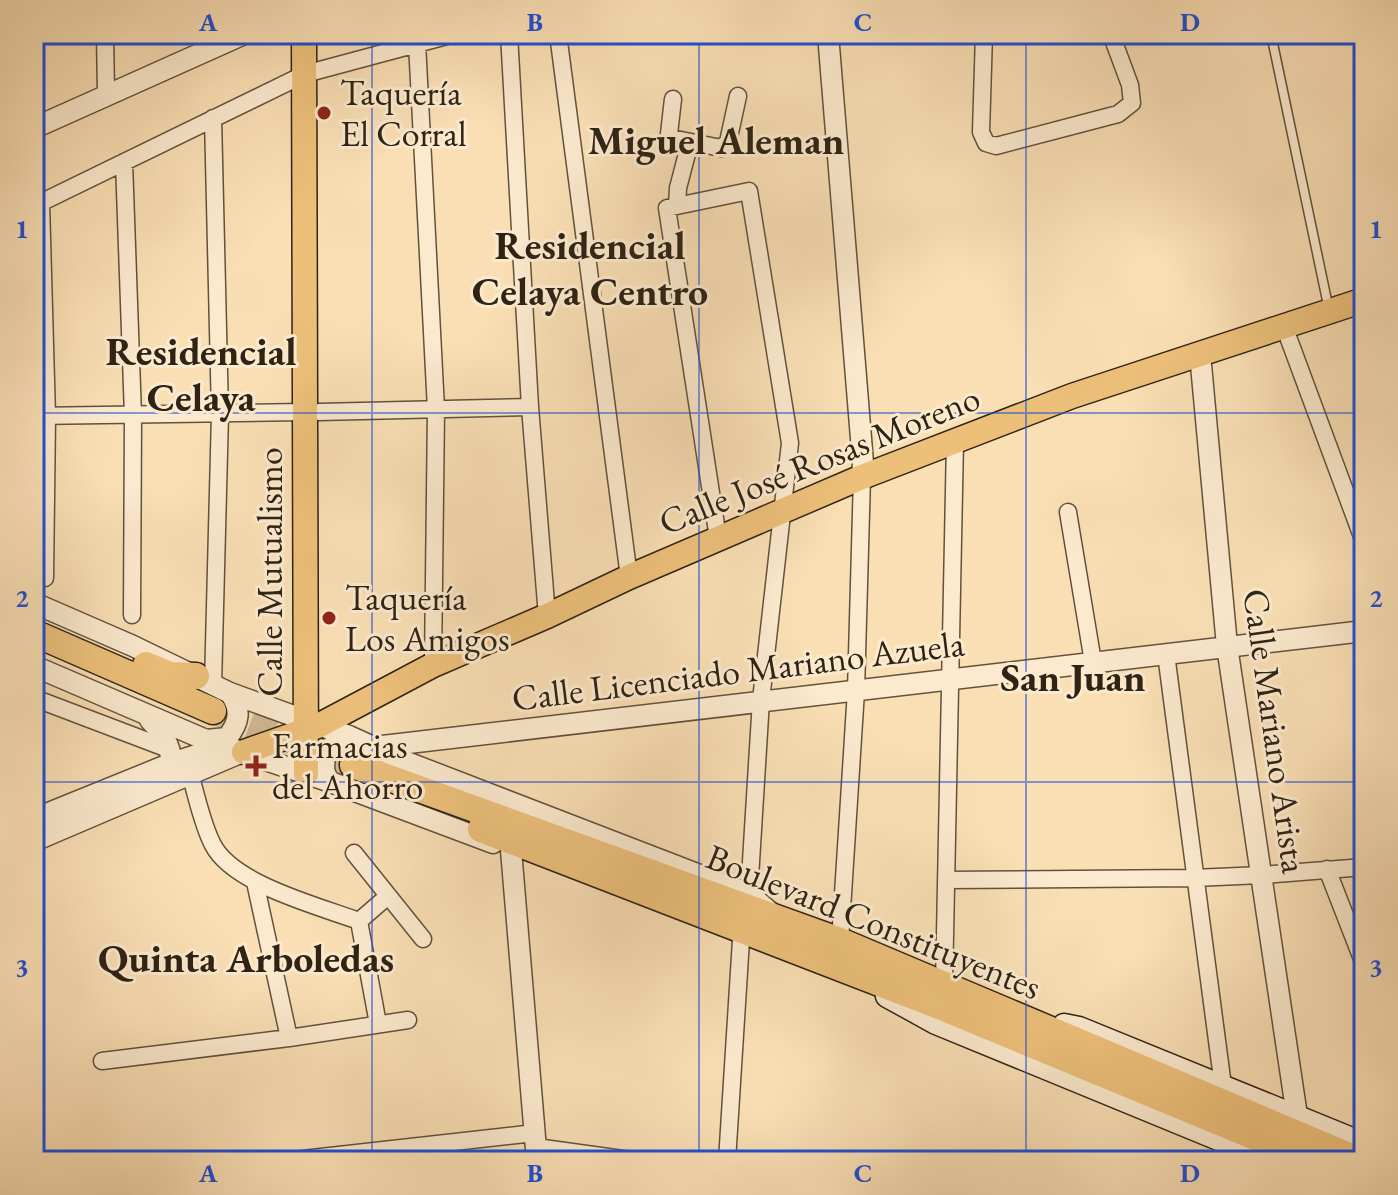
<svg xmlns="http://www.w3.org/2000/svg" width="1398" height="1195" viewBox="0 0 1398 1195" font-family="'EB Garamond',serif">
	<rect width="100%" height="100%" fill="#fadfb5"/>
	<filter id="stains"><feTurbulence type="fractalNoise" baseFrequency=".0025" numOctaves="4"/><feColorMatrix values="0 0 0 0 .2 0 0 0 0 .09 0 0 0 0 .02 0 0 0 .5 -.17"/></filter>
	<radialGradient id="worn" r=".72"><stop offset=".6" stop-color="#630" stop-opacity="0"/><stop offset="1" stop-color="#630" stop-opacity=".3"/></radialGradient>
	<g fill="none" stroke-linecap="round" stroke-linejoin="round">
		<path stroke="#d1b995" stroke-width="26" stroke-dasharray="26 13" stroke-linecap="butt" d="M213 711 353 765"/>
		<g stroke="#61523c" stroke-width="11">
			<path id="service" d="M1271 34 1329 310"/>
		</g>
		<g stroke="#61523c" stroke-width="19">
			<path id="minor" d="M105 34 106 94
				M509 34 530 407 547 616
				M558 34 629 577
				M984 34 981 132 986 143 996 146 1118 114 1132 103 1130 85 1111 34
				M417 43 436 409 433 665
				M673 99 669 134 671 138 721 148 728 142 738 96
				M124 162 133 416 132 615
				M41 203 47 416 45 578
				M34 206 305 74 454 34
				M677 206 678 188 690 142
				M1284 326 1364 542
				M319 412 530 407
				M34 416 306 412
				M1068 512 1093 662
				M718 538 667 208 749 191 790 443 761 700 749 894
				M1166 654 1223 1086
				M213 685 220 414 213 118
				M34 698 171 750
				M190 774C197 797 202 824 213 845 233 884 318 906 359 921
				M354 853 423 939
				M1327 869 1364 964
				M946 880 1194 878 1262 875 1364 867
				M255 882 289 1038
				M359 921 378 1024
				M359 921 388 896
				M840 941 856 691 862 477
				M944 985 955 441
				M102 1061 289 1038 408 1020
				M536 1147 637 1161
				M285 1161 535 1133
				M727 1161 741 940"/>
		</g>
		<g stroke="#61523c" stroke-width="23">
			<path id="tertiary" d="M828 34 863 463 862 477
				M34 128 244 34
				M1200 354 1227 646 1297 1116
				M34 603 133 646 230 693 349 736 404 761 749 894 770 912
				M34 666 206 740 328 781 493 843
				M150 720C163 734 170 744 172 763
				M206 740 227 738C239 723 242 710 230 693
				M374 747 1364 631
				M328 781 324 770 325 751 349 736
				M34 819 172 763 224 746
				M34 841 240 753
				M511 850 537 1161"/>
		</g>
		<g stroke="#2e2314" stroke-width="25">
			<path id="secondary" d="M887 996 936 1023 1272 1161
				M1064 1025 1079 1028 1364 1144"/>
		</g>
		<g stroke="#2e2314" stroke-width="27">
			<path id="primary" d="M304 34 306 774
				M244 752 318 726 433 665 547 616 629 577 862 477 1072 396 1364 300"/>
		</g>
		<g stroke="#2e2314" stroke-width="29">
			<path id="trunk" d="M34 633 213 711
				M146 665 170 675 196 676
				M353 765 840 941 1361 1161
				M481 829 939 1006 1313 1161"/>
		</g>
		<use href="#service" stroke="#fceacf" stroke-width="8"/>
		<use href="#minor" stroke="#fceacf" stroke-width="16"/>
		<use href="#tertiary" stroke="#fceacf" stroke-width="20"/>
		<use href="#secondary" stroke="#fceacf" stroke-width="22"/>
		<use href="#primary" stroke="#edc07a" stroke-width="24"/>
		<use href="#trunk" stroke="#edc07a" stroke-width="26"/>
	</g>
	<path fill="none" stroke="#1d4ed8" stroke-width="2" stroke-opacity="0.55" d="M372 34V1161M699 34V1161M1026 34V1161M34 413H1364M34 782H1364"/>
	<g fill="#8f2418" stroke="#fceacf" stroke-width="3">
		<circle cx="324" cy="113" r="8"/>
		<circle cx="329" cy="618" r="8"/>
		<path d="M252 754h8v8h8v8h-8v8h-8v-8h-8v-8h8z"/>
	</g>
	<g text-anchor="middle" stroke-width="6" stroke-linejoin="round" paint-order="stroke">
		<g font-size="36" fill="#2e2314" stroke="#fceacf" text-anchor="start">
			<text x="340" y="105">Taquería<tspan x="340" dy="41">El Corral</tspan></text>
			<text x="345" y="610">Taquería<tspan x="345" dy="41">Los Amigos</tspan></text>
			<text x="272" y="758">Farmacias<tspan x="272" dy="41">del Ahorro</tspan></text>
		</g>
		<g font-size="36" fill="#2e2314" stroke="#fceacf">
			<text transform="translate(819 459) rotate(-22)" y="13">Calle José Rosas Moreno</text>
			<text transform="translate(269 572) rotate(-90)" y="13">Calle Mutualismo</text>
			<text transform="translate(738 670) rotate(-7)" y="13">Calle Licenciado Mariano Azuela</text>
			<text transform="translate(1276 731) rotate(82)" y="13">Calle Mariano Arista</text>
			<text transform="translate(874 921) rotate(22)" y="13">Boulevard Constituyentes</text>
		</g>
		<g font-size="40" font-weight="bold" fill="#2e2314" stroke="#fceacf">
			<text x="716" y="154">Miguel Aleman</text>
			<text x="590" y="259">Residencial<tspan x="590" dy="46">Celaya Centro</tspan></text>
			<text x="201" y="365">Residencial<tspan x="201" dy="46">Celaya</tspan></text>
			<text x="1073" y="691">San Juan</text>
			<text x="246" y="972">Quinta Arboledas</text>
		</g>
	</g>
	<rect width="1398" height="1195" fill="none" stroke="#fadfb5" stroke-width="88"/>
	<rect x="44" y="44" width="1310" height="1107" fill="none" stroke="#1d4ed8" stroke-width="3"/>
	<g font-size="26" text-anchor="middle" font-weight="bold" fill="#1d4ed8">
		<text x="208" y="31">A</text>
		<text x="535" y="31">B</text>
		<text x="863" y="31">C</text>
		<text x="1190" y="31">D</text>
		<text x="22" y="238">1</text>
		<text x="1376" y="238">1</text>
		<text x="22" y="607">2</text>
		<text x="1376" y="607">2</text>
		<text x="22" y="976">3</text>
		<text x="1376" y="976">3</text>
		<text x="208" y="1182">A</text>
		<text x="535" y="1182">B</text>
		<text x="863" y="1182">C</text>
		<text x="1190" y="1182">D</text>
	</g>
	<rect width="100%" height="100%" filter="url(#stains)"/>
	<rect width="100%" height="100%" fill="url(#worn)"/>
</svg>
